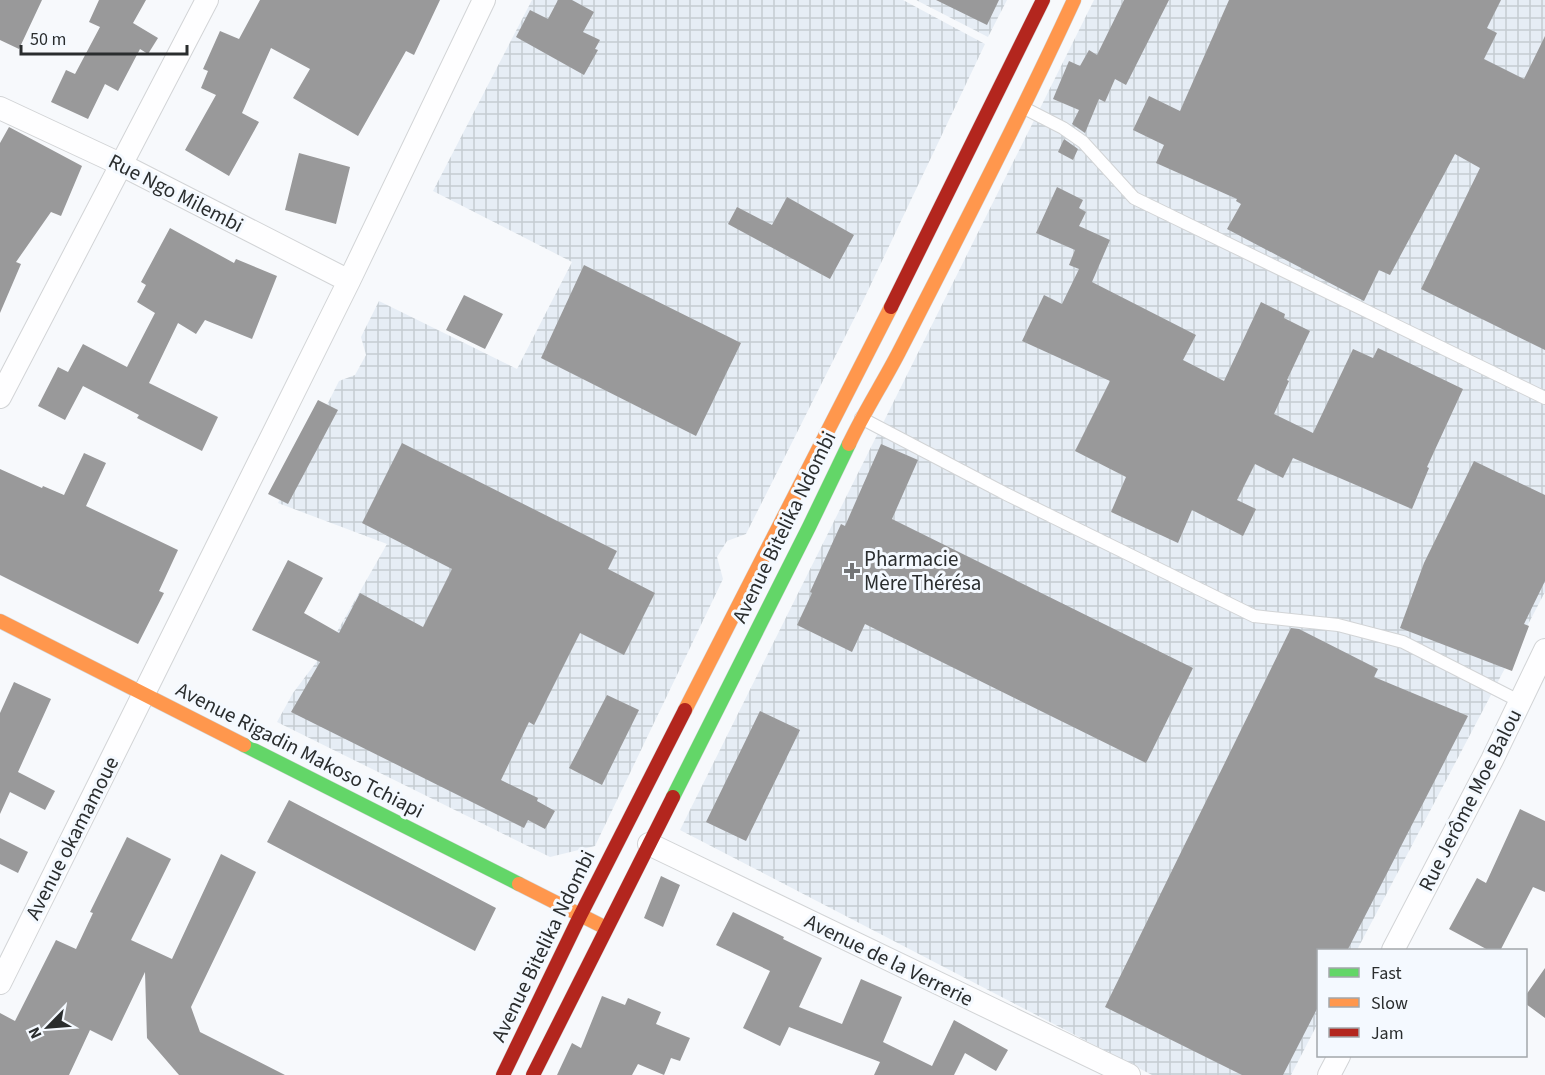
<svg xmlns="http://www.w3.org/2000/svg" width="1545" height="1075" viewBox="0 0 1545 1075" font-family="'Source Sans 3',sans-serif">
	<defs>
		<pattern id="industrial-grid" width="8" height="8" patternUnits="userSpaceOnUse" patternTransform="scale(1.5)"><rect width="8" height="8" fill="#e6edf5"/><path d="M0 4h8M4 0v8" fill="none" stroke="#c5ccd2"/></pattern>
	</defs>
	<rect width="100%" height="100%" fill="#f7f9fc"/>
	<path fill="url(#industrial-grid)" d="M532 0H903L985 44 863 301 746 534 727 541 717 557 723 579 595 846 550 857 277 722 293 693 330 644 387 544 278 503 339 381 355 375 366 355 361 337 379 301 517 369 572 262 433 191Z
		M916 0H1007L988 37Z
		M1094 0H1545V592L1357 950H1318V1023L1291 1075H1152L680 830Z"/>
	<path fill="#99999a" d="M0 0H42L19 49 0 40Z
		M99 0H146L133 23 158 38 148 54 140 49 118 91 105 84 88 119 51 102 66 70 75 74 100 27 89 22Z
		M260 0H440L414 55 406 51 358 136 293 98 310 69 271 48 242 113 259 122 229 176 185 150 216 95 201 88 208 71 203 69 220 31 239 39Z
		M558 0H572L594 12 583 32 600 40 595 49 598 50 584 75 516 37 530 10 548 19Z
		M936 0H999L987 25Z
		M1124 0H1169L1126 85 1115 79 1105 102 1099 99 1085 133 1072 124 1079 110 1053 99 1069 61 1080 66 1089 50 1097 55Z
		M1229 0H1501L1487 28 1497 33 1484 59 1524 79 1545 36V350L1421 289 1480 168 1455 154 1390 275 1379 270 1364 301 1227 229 1241 204 1236 201 1237 199 1156 163 1164 145 1133 130 1149 96 1180 111Z
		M9 127 82 166 61 216 51 212 16 262 21 264 0 313V143Z
		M1064 139 1078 149 1073 160 1058 152Z
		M299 153 350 167 336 224 285 210Z
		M1057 187 1083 200 1079 208 1086 212 1079 226 1110 240 1092 282 1196 335 1183 360 1224 381 1261 302 1285 314 1284 318 1310 331 1287 380 1289 381 1274 414 1313 433 1353 349 1373 358 1378 348 1463 389 1427 467 1429 468 1412 509 1293 458 1283 478 1255 464 1237 500 1256 509 1243 536 1192 510 1178 543 1111 512 1126 477 1075 451 1110 381 1022 341 1044 295 1062 304 1079 269 1069 265 1075 250 1036 233Z
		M787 197 854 235 830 279 728 224 737 207 772 225Z
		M170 228 234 263 236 259 277 276 252 339 205 320 196 334 178 323 149 383 218 417 202 451 137 418 139 415 83 386 65 420 38 406 58 367 68 372 83 344 127 367 155 313 137 302 146 285 141 282Z
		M584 265 741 343 696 436 541 358Z
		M464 295 503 314 485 349 446 330Z
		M318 400 338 410 288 504 268 494Z
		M402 443 617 551 608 569 655 593 624 655 580 633 534 725 529 722 501 780 538 798 537 801 555 811 545 829 528 820 524 828 291 712 320 662 252 630 288 560 323 578 304 613 339 633 360 593 423 627 452 569 362 523Z
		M881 444 918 460 892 519 1193 668 1146 763 865 624 852 652 797 625 812 593 810 592 841 524 845 526Z
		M84 453 106 463 86 506 178 550 159 591 164 593 138 644 0 575V469L42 488 43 486 64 495Z
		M1474 461 1545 495V581L1524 624 1529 626 1512 671 1400 628 1424 563Z
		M1291 628 1299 629 1378 669 1374 677 1468 716 1347 951H1318V1007L1283 1075H1242L1105 1007Z
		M14 682 51 699 18 772 55 791 45 810 10 792 0 814V713Z
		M607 695 639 710 602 785 569 768Z
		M760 711 800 730 746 841 706 822Z
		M289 800 496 908 475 951 267 842Z
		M1520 809 1545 821V892L1533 887 1500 951H1490L1449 929 1477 878 1486 883Z
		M127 837 171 859 131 940 172 959 221 854 256 872 191 1007 200 1032 285 1075H179L147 1038 145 972 112 1041 90 1030 69 1075H0V1013L15 1021 56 940 76 949 93 913 90 912Z
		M0 838 28 852 18 873 0 864Z
		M661 876 680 885 663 927 644 918Z
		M733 912 784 937 783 939 822 958 799 1007 842 1024 861 979 902 997 883 1042 932 1066 954 1020 1008 1050 996 1071 965 1053 954 1075H874L880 1062 789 1027 780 1046 743 1028 770 971 716 945Z
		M1545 968V1018L1526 1004V995Z
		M602 996 625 1005 628 998 661 1012 656 1024 690 1038 680 1061 671 1058 664 1075 638 1064 632 1075H557L572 1043 581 1048Z"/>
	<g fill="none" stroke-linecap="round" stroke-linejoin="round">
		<g stroke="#d2d4d6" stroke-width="14">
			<path id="lane" d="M1026 109 1063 128 1083 142 1134 198 1545 398
				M861 418 1006 494 1254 616 1338 625 1403 642 1519 701"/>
		</g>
		<g stroke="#d2d4d6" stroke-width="24">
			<path id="street" d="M0 108 120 164 349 281
				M0 397 207 0
				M649 844 1129 1075
				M1393 950 1492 760 1545 650
				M0 983 349 281 484 0
				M1329 1075 1339 1056"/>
		</g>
		<g stroke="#d2d4d6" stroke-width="15">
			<path id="fast" d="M244 745 519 884
				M673 797 809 527 849 444"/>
		</g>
		<g stroke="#d2d4d6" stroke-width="15">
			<path id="slow" d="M849 444C864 412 883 383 899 352 959 235 1019 119 1074 0
				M0 621 244 745
				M685 710 891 307
				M519 884 606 928"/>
		</g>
		<g stroke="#d2d4d6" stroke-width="15">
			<path id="jam" d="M891 307 1043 0
				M503 1075 580 916 685 710
				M533 1075 673 797"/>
		</g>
		<use href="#lane" stroke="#fefeff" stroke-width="12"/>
		<use href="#street" stroke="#fefeff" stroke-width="22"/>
		<use href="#fast" stroke="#63d668" stroke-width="14"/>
		<use href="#slow" stroke="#ff974d" stroke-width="14"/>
		<use href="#jam" stroke="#b3261e" stroke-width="14"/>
	</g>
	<path fill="#727476" stroke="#f4f9ff" stroke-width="2" d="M849 562h6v6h6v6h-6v6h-6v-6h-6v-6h6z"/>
	<g text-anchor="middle" stroke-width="6" stroke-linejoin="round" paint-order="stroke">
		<g font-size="21" fill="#2a2d2e" stroke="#f4f9ff">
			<text transform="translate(176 193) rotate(27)" y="7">Rue Ngo Milembi</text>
			<text transform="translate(784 527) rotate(-64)" y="7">Avenue Bitelika Ndombi</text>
			<text transform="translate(300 750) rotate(27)" y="7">Avenue Rigadin Makoso Tchiapi</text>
			<text transform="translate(1470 800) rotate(-63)" y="7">Rue Jerôme Moe Balou</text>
			<text transform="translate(72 838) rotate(-63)" y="7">Avenue okamamoue</text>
			<text transform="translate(543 946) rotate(-64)" y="7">Avenue Bitelika Ndombi</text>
			<text transform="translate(889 960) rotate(26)" y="7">Avenue de la Verrerie</text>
		</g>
		<g font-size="21" fill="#2a2d2e" stroke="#f4f9ff" text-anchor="start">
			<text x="864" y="566">Pharmacie<tspan x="864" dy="24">Mère Thérésa</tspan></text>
		</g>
	</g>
	<rect x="1317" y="949" width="210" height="108" fill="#f4f9ff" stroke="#a3a7ab" stroke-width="1.5"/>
	<rect x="1329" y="968" width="30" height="9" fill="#63d668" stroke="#a3a7ab" stroke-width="1.5"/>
	<text x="1371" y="979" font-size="18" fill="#2a2d2e">Fast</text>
	<rect x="1329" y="998" width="30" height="9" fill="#ff974d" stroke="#a3a7ab" stroke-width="1.5"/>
	<text x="1371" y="1009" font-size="18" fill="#2a2d2e">Slow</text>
	<rect x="1329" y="1028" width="30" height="9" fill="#b3261e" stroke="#a3a7ab" stroke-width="1.5"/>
	<text x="1371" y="1039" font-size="18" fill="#2a2d2e">Jam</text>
	<g transform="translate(48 1027) rotate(245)" stroke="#f4f9ff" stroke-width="4.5" paint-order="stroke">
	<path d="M0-4.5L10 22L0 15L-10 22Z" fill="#2a2d2e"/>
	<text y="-9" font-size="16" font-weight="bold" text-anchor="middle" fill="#2a2d2e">N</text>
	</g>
	<path d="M21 45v9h166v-9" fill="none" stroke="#2a2d2e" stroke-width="3"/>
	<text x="30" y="45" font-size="18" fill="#2a2d2e" stroke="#f4f9ff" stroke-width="4.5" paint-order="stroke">50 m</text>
</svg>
